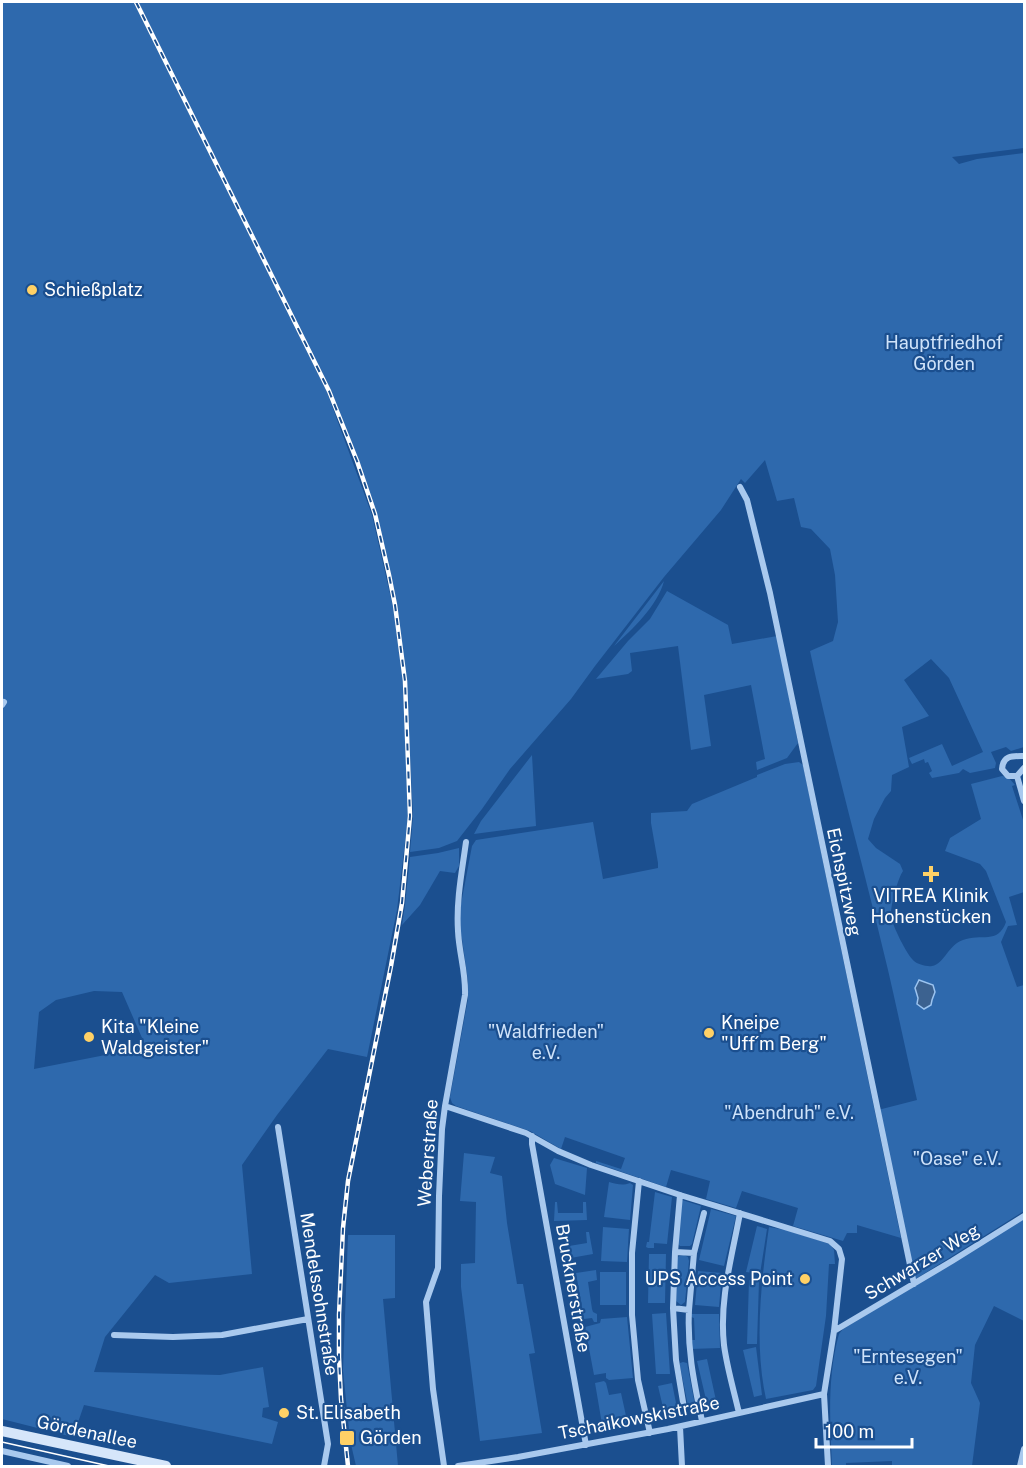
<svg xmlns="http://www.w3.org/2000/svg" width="1026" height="1468" viewBox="0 0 1026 1468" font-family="'Public Sans',sans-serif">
	<rect width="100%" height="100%" fill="#1b4f8f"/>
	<path fill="#2e69ad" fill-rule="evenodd" d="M2 2H134L327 392 372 515 393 607 403 681 408 817 397 910 367 1057 328 1049 277 1115 242 1165 252 1274 169 1283 155 1275 105 1337 94 1372 220 1375 263 1367 269 1407 263 1408 262 1417 278 1422 272 1444 84 1405 73 1437 2 1419V709L4 706 2 704ZM94 991 122 992 146 1047 34 1069 39 1012 56 1000Z
		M138 2H1024V148L952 157 959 164 977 159 1024 153V747L1011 751 1006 747 991 752 996 763 995 768 970 773 963 769 959 773 932 778 929 773 932 771 928 762 925 763 924 759 912 764 909 758 942 744 952 766 983 752 949 678 931 659 904 680 929 716 902 727 909 767 892 775 891 791 885 798 874 819 868 839 876 848 900 864 903 871C898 878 890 907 891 916 892 925 907 955 914 961 917 964 927 967 932 966 944 964 949 944 963 940 981 933 998 945 1006 922L986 871 980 864 945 851 950 838 981 819 971 784 1002 776 1008 777 1015 785 1012 786 1024 823V892L1009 897 1017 925 1008 926 1001 942 1017 987 1024 985V1211L914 1280 878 1110 917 1100C907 1057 898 1013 888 970 863 864 833 759 810 651L833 641 838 622 835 575 830 549 811 529 801 527 794 498 777 501 765 460 745 483 741 479 721 510 664 577 595 666 571 699 510 769 482 809 457 841 439 848 410 852 413 816 406 680 390 574 376 513 358 458 330 388ZM919 980 933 985 935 992 931 1000 917 1004Z
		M664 581C658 605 632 630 614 646Z
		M667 591 728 625 732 644 777 636 798 743 787 758 757 770 756 762 765 759 751 685 704 695 711 746 691 750 678 646 630 653 632 671 628 674 596 679 628 641 650 619Z
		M532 755 536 826 474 834 481 821Z
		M799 762 803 765 901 1238 857 1225V1233H847L843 1241 793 1226 798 1208 742 1191 736 1208 706 1199 710 1181 671 1170 666 1187 596 1163V1161L621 1169 625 1158 565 1137 561 1149 530 1131 456 1106 452 1103 450 1097 468 999V981L462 939 458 932 461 904 472 846 476 840 593 822 603 879 658 868V863L651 823V813L687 811 692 804 757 777V775L785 764Z
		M459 848V866L455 873 440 871 420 905 402 925 405 905 410 857 438 853Z
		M464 1153 495 1157 490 1173 502 1176 507 1223 517 1284H523L535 1353 529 1354 542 1433 480 1441 461 1287V1264L475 1263 476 1202 460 1201Z
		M554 1158 587 1168 585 1195 555 1184 550 1165Z
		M609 1182C617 1184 622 1186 630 1183L633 1185 630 1220 604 1217Z
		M655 1192 672 1197 667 1244 654 1243V1248H648L646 1247 647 1242H649Z
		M682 1200 701 1206 692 1244 690 1246H680L678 1244Z
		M555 1202H557L558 1213H583V1202H586L587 1220 554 1221Z
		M711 1209 736 1216 724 1266 699 1260Z
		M1024 1219V1321L994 1306 975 1345 971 1383 980 1403 972 1466H892V1461L846 1463V1466H832C830 1422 827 1377 839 1334L843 1329Z
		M757 1226 767 1229 760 1274 746 1272Z
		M603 1227 629 1229 627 1262 601 1261Z
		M769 1227 786 1230 830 1244 834 1250 835 1264H829L826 1316 816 1386 813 1390 766 1399C754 1344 761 1282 769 1227Z
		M586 1232H589L593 1254 565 1259 563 1247 587 1243Z
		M348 1235H395V1298L383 1299 398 1466H356L350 1440 343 1370Z
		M649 1254H666L665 1303H648Z
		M684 1255 688 1257 689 1261 685 1302 681 1305 676 1301 677 1258 679 1256Z
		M596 1270 597 1280 588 1282 592 1309 593 1312 597 1314V1322H594L592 1318 584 1319 576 1273Z
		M698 1271 722 1273 719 1307 695 1305Z
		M600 1272H626V1305H600Z
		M749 1280 759 1281 757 1344H747Z
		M666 1313 670 1374H656L652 1314Z
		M691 1314H719L720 1348 690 1349V1340H695L694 1318 691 1317Z
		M627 1317 633 1378 609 1380 606 1378V1373L594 1375 585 1327 600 1323 601 1319Z
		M756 1347 762 1395 754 1397 743 1350Z
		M707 1359 717 1405 708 1408 697 1361Z
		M683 1362 687 1363 695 1405 688 1406 680 1366V1363Z
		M604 1381 606 1383 609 1395 621 1393 628 1425 603 1430 595 1383Z
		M672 1383 678 1413 665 1416 658 1386Z"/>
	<path fill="#3c6290" stroke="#9cc4f0" stroke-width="1.5" d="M919 980 933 985 935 992 932 1000 931 1005 924 1009 917 1004 918 998 915 988Z"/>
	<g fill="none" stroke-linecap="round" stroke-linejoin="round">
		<path stroke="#a9c9ee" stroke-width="6" d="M740 487 747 500 770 593 914 1284
			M2 705 4 702
			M1017 776H1008L1002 769C1003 755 1013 756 1024 756
			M1017 776 1024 801
			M1017 776 1024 768
			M445 1106 526 1133 558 1151 591 1165 680 1195 830 1241 839 1249 842 1259 834 1331 824 1394 828 1466
			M278 1127 328 1444 324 1466
			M532 1136V1144L586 1445
			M639 1181 632 1253V1315L638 1380 650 1433
			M680 1195 675 1252 694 1253 704 1213
			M675 1252 673 1308 689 1310 694 1253
			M673 1308 676 1360 684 1408
			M689 1310C687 1350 694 1382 702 1421
			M834 1331 952 1261 1024 1216
			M114 1335 173 1337 222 1335 308 1319
			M739 1413C734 1391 727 1368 724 1345 719 1300 732 1257 740 1213
			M680 1427 682 1466
			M2 1451 68 1466
			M444 1466 433 1389 426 1302 438 1268 439 1196 442 1129 445 1106 465 995C466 973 459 953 458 931 456 901 462 871 466 842
			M458 1466 518 1457 668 1429 824 1394
			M1020 1466 1024 1449"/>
		<path stroke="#d6e6fa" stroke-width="10" d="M2 1431 166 1466"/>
		<path stroke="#fff" stroke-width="1.5" d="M2 1442 109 1466"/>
		<g stroke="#fff" stroke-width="4.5">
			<path id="rail" d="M136 2 329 391 357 461 375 514 389 575 395 605 405 681 410 816 402 903 391 966 348 1181 343 1228 339 1315V1357L341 1399 348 1466"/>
		</g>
		<use href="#rail" stroke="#1b4f8f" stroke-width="2" stroke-dasharray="7" stroke-linecap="butt"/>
	</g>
	<g fill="#ffd166" stroke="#1b4f8f" stroke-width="2">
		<circle cx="32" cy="290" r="6"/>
		<path d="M928 865h6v6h6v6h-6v6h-6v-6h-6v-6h6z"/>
		<circle cx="709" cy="1033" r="6"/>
		<circle cx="89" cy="1037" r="6"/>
		<circle cx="805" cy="1279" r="6"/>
		<circle cx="284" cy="1413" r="6"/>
		<rect x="339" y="1430" width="16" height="16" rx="3"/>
	</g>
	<g text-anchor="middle" stroke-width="4.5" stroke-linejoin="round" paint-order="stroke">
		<g font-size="18" fill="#fff" stroke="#1b4f8f" text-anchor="start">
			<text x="44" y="296">Schießplatz</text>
			<text x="931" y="902" text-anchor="middle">VITREA Klinik<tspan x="931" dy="21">Hohenstücken</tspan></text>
			<text x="721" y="1029">Kneipe<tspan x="721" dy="21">"Uff´m Berg"</tspan></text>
			<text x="101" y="1033">Kita "Kleine<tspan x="101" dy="21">Waldgeister"</tspan></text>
			<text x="793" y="1285" text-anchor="end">UPS Access Point</text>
			<text x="296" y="1419">St. Elisabeth</text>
			<text x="360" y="1444">Görden</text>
		</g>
		<g font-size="18" fill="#cfe3fa" stroke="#1b4f8f">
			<text x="944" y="349">Hauptfriedhof<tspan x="944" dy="21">Görden</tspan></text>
			<text x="546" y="1038">"Waldfrieden"<tspan x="546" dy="21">e.V.</tspan></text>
			<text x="789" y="1119">"Abendruh" e.V.</text>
			<text x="957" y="1165">"Oase" e.V.</text>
			<text x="908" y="1363">"Erntesegen"<tspan x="908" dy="21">e.V.</tspan></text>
		</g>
		<g font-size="18" fill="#fff" stroke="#1b4f8f">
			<text transform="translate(844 882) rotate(78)" y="6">Eichspitzweg</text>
			<text transform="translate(428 1153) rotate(-86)" y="6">Weberstraße</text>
			<text transform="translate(922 1262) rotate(-31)" y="6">Schwarzer Weg</text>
			<text transform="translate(573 1288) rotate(80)" y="6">Brucknerstraße</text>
			<text transform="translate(319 1294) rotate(81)" y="6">Mendelssohnstraße</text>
			<text transform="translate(639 1418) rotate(-11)" y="6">Tschaikowskistraße</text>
			<text transform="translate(87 1432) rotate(12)" y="6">Gördenallee</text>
		</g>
	</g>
	<rect width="1026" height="1468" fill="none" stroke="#ffffff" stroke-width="6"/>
	<path d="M816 1438v9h96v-9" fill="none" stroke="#ffffff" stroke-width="3"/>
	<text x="825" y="1438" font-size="18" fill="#ffffff" stroke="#1b4f8f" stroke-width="4.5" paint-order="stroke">100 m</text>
</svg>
